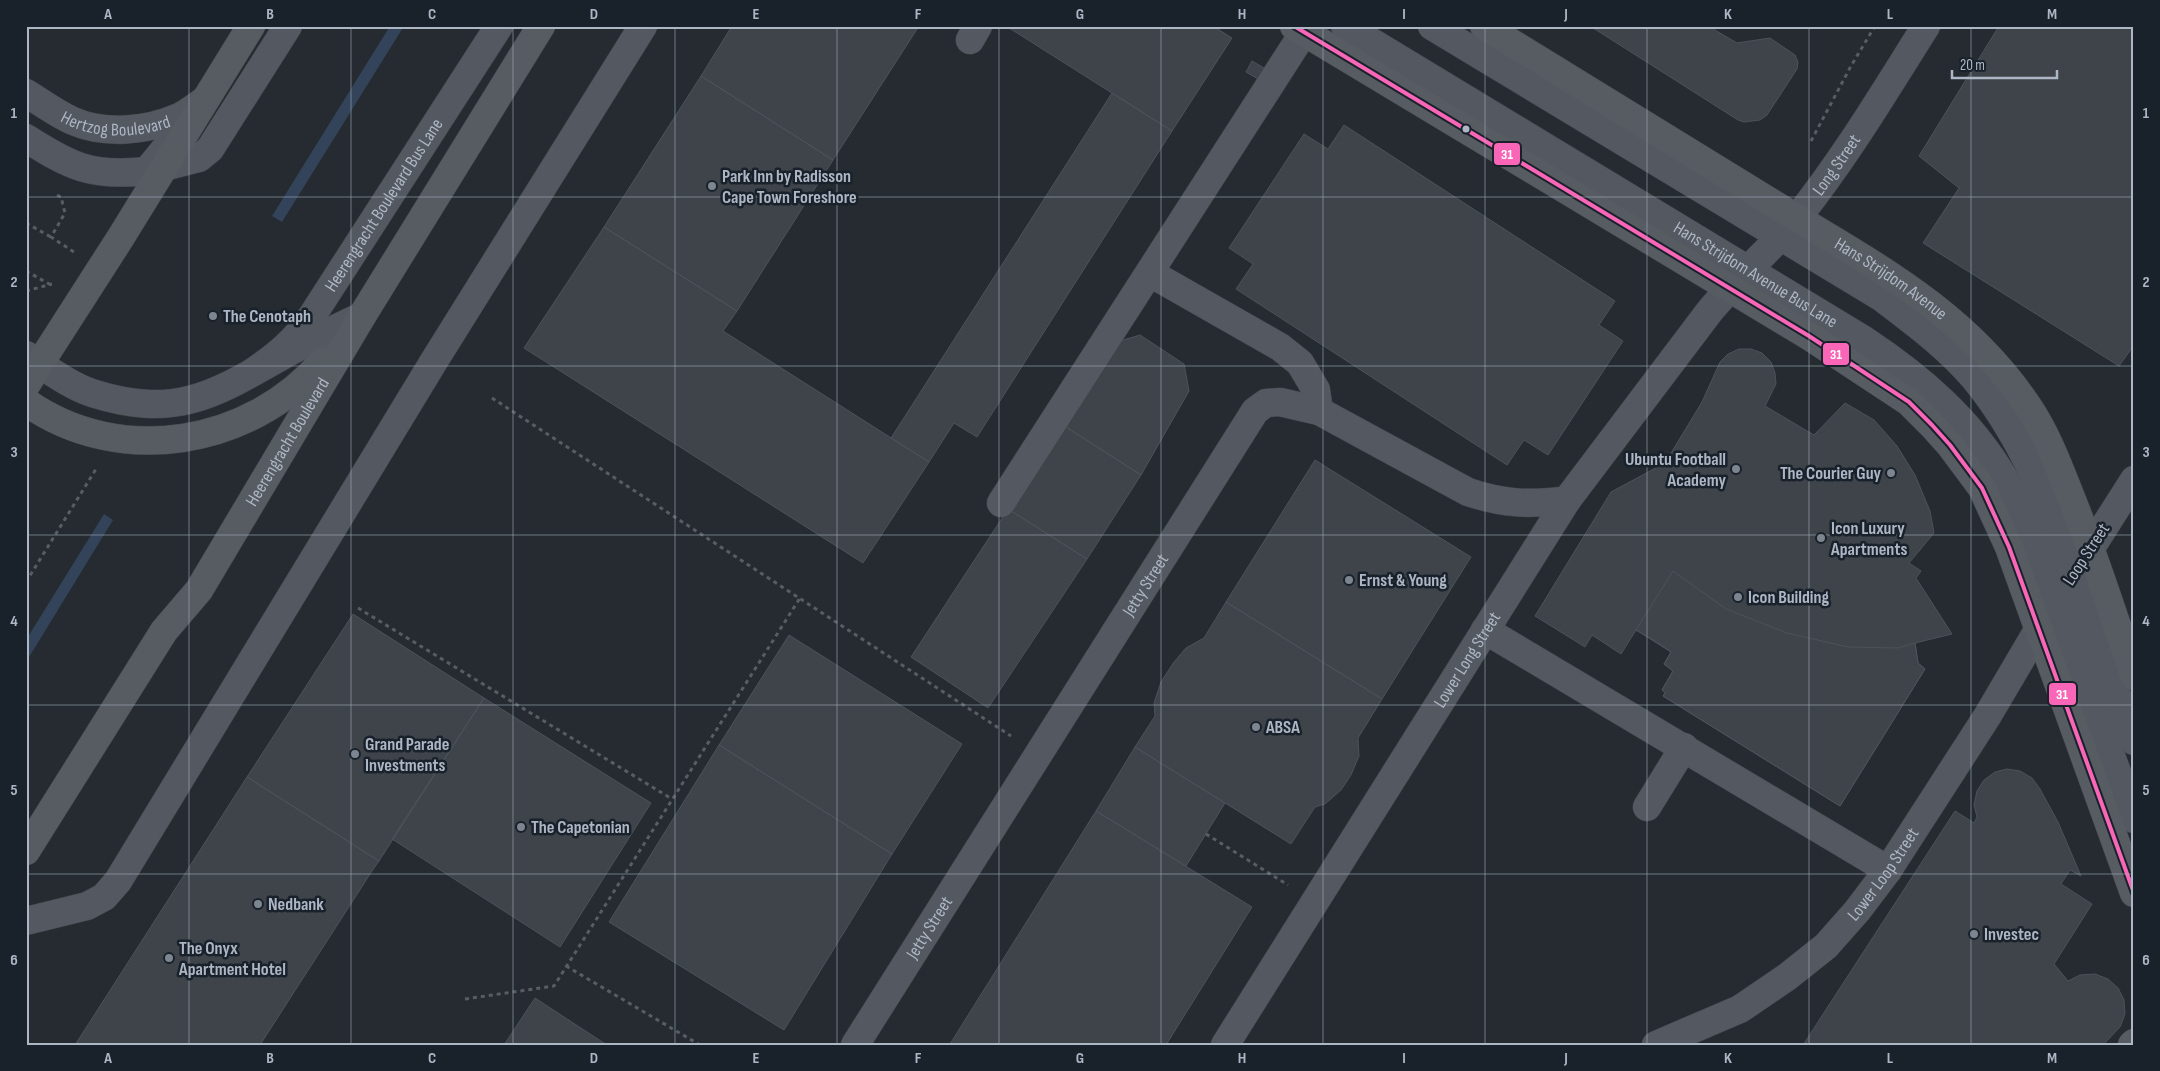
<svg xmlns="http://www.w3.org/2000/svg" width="2160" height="1071" viewBox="0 0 2160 1071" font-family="'Sofia Sans Condensed',sans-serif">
	<rect width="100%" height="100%" fill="#252b31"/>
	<path fill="#33435a" d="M390 26H404L282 222 272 216Z
		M104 514 113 520 26 662V640Z"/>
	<path fill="#3f444a" stroke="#4c525a" d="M732 26H919L833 160 701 76Z
		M1006 26H1213L1232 38 1172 131Z
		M1590 26H1708L1737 43 1770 38 1795 55 1798 62 1797 69 1767 115 1760 120 1744 122 1738 120Z
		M1999 26H2134V345L2119 366 1923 243 1959 188 1919 156Z
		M1252 61 1264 68 1258 79 1246 72Z
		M701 76 833 160 737 311 604 227Z
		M1112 93 1172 131 977 437 954 423 929 462 891 438Z
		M1344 125 1615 301 1599 325 1623 341 1548 455 1524 440 1507 465 1236 289 1253 264 1229 248 1304 134 1328 149Z
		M604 227 737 311 723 331 929 462 863 563 524 348Z
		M1140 335 1184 364 1189 391 1141 475 1063 425 1113 343Z
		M1739 349H1751L1762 353 1771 362 1775 373 1776 384 1765 406 1814 435 1845 403 1874 420 1897 446 1915 475 1930 511 1934 533 1909 563 1921 571 1916 578 1952 634 1915 643 1918 663 1925 669 1840 806 1663 696 1665 693 1662 690 1673 671 1664 664 1671 652 1655 641 1636 630 1621 654 1592 635 1585 647 1535 616 1611 492 1665 463 1702 402 1720 362 1728 354Z
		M1063 425 1141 475 1087 559 1008 509Z
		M1315 460 1471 557 1382 699 1226 602Z
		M1008 509 1087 559 988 708 911 657Z
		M1673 571 1726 609 1787 633 1848 647 1898 648 1915 643 1918 663 1925 669 1840 806 1663 696 1665 693 1662 690 1673 671 1664 664 1671 652 1636 630Z
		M1226 602 1382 699 1358 738 1359 756 1351 775 1341 790 1325 804 1315 807 1291 844 1135 747 1155 716 1154 703 1161 682 1174 662 1186 648 1204 638Z
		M353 614 484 698 379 861 247 777Z
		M789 635 962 744 892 854 719 745Z
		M484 698 651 803 560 947 392 839Z
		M719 745 892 854 784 1030 609 922Z
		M1135 747 1225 803 1186 866 1096 811Z
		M2007 769 2020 771 2032 778 2040 789 2058 822 2081 876 2070 870 2061 884 2092 904 2054 964 2068 981 2080 975 2095 974 2108 979 2118 988 2124 1000 2125 1014 2120 1027 2103 1045H1803L1955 811 1974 823 1977 817 1974 805 1977 791 1984 780 1995 772Z
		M247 777 379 861 372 871 260 1045H75Z
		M1096 811 1252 907 1166 1045 950 1044Z
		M535 998 607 1045H504Z"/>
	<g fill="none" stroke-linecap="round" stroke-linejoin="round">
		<g stroke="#42474c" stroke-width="29">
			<g id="minor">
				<path id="s1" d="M1345 26 1864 340C1920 377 1970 420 2004 478 2016 497 2024 520 2033 541L2134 819"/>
				<path d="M1432 26 1881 297C1914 322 1948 347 1975 379 2025 440 2049 508 2076 581 2095 634 2114 688 2134 741"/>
				<path d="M970 40 978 26"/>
				<path id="s2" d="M26 93C41 102 57 114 73 121 105 135 147 131 179 117 188 113 196 106 205 100"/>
				<path d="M26 138C71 167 92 177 147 171L170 143"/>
				<path d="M164 167 199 158 210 149 288 26"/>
				<path d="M1150 273 1280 347 1300 363 1316 390 1319 411"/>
				<path d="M26 355C47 368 68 385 92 393 177 420 215 394 287 353 311 340 337 328 362 316"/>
				<path id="s3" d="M253 372C278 355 295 341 312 316L499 26"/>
				<path d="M1001 503 1304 32"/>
				<path d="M2080 565 2134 480"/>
				<path d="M1485 630 1888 870"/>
				<path d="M1647 807 1684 747"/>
				<path d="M26 921 87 906 104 897 118 881 434 361 643 26"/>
				<path id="s4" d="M855 1045 1255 411 1266 403 1280 402 1319 411 1468 492C1504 504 1530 505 1567 500"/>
				<path id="s5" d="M1225 1045 1567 500 1709 312C1736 279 1769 251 1797 218 1845 158 1885 91 1926 26"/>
				<path id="s6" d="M1656 1045 1740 1009 1787 977 1826 946 1857 911 1888 870 1988 715 2048 613"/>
			</g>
		</g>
		<g stroke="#42474e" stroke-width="29">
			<g id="major">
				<path d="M1294 26 1809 336 1909 402 1932 425 1950 445 1982 488 2009 547 2134 893"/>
				<path id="s7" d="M1484 26C1578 84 1673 142 1767 200 1864 260 1964 309 2029 408 2047 435 2058 465 2070 495 2094 554 2113 615 2134 676"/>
				<path d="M26 385 121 237 251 26"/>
				<path d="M26 402C119 468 250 446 323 361"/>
				<path id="s8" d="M26 851 164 631 199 590 362 316 541 26"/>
				<path d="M2132 1045 2134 1043"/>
			</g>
		</g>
		<path stroke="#585d63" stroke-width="3" stroke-dasharray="4 4" stroke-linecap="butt" d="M1811 141 1851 66 1875 26
			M57 195 61 197 65 213 51 237 74 252
			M26 223 51 237
			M26 271 51 285
			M26 291 52 284
			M492 398 1011 736
			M26 582 96 469
			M358 608 672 799
			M1206 834 1288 885
			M566 966 700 1045
			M465 999 554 986 800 598"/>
		<use href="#minor" stroke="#545860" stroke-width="28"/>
		<use href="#major" stroke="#575b62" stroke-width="28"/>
		<g stroke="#19212b" stroke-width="8">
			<path id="bus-1" d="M1294 26 1809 336 1909 402 1932 425 1950 445 1982 488 2009 547 2134 893"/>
		</g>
		<use href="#bus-1" stroke="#fa66b7" stroke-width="4"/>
	</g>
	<path fill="none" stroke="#adb6c4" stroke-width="1" stroke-opacity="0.55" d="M189 26V1045M351 26V1045M513 26V1045M675 26V1045M837 26V1045M999 26V1045M1161 26V1045M1323 26V1045M1485 26V1045M1647 26V1045M1809 26V1045M1971 26V1045M26 197H2134M26 366H2134M26 535H2134M26 705H2134M26 874H2134"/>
	<circle fill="#adb6c4" stroke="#19212b" stroke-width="2" cx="1466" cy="129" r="4.5"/>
	<g fill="#7d8591" stroke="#19212b" stroke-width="2">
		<circle cx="712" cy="186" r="5"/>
		<circle cx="213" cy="316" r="5"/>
		<circle cx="1736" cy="469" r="5"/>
		<circle cx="1891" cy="473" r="5"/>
		<circle cx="1821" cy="538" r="5"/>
		<circle cx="1349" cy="580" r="5"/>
		<circle cx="1738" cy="597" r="5"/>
		<circle cx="1256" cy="727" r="5"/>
		<circle cx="355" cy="754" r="5"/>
		<circle cx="521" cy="827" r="5"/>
		<circle cx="258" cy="904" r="5"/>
		<circle cx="1974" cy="934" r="5"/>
		<circle cx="169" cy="958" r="5"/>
	</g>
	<g text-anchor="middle" stroke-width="5" stroke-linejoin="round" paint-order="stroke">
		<g font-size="18" fill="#adb6c4" stroke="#19212b">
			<text dy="6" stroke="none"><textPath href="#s2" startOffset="98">Hertzog Boulevard</textPath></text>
			<text dy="6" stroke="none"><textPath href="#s5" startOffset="1074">Long Street</textPath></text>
			<text dy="6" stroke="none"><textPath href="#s3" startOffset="214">Heerengracht Boulevard Bus Lane</textPath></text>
			<text dy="6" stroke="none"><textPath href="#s1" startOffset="480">Hans Strijdom Avenue Bus Lane</textPath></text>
			<text dy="6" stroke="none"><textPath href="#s7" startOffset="479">Hans Strijdom Avenue</textPath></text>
			<text dy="6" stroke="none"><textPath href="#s8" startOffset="486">Heerengracht Boulevard</textPath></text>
			<text transform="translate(2086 554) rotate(-57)" y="6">Loop Street</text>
			<text dy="6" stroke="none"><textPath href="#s4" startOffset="544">Jetty Street</textPath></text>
			<text dy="6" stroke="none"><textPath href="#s5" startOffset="455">Lower Long Street</textPath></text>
			<text dy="6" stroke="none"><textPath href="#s6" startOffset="290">Lower Loop Street</textPath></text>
			<text dy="6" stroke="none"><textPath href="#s4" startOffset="139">Jetty Street</textPath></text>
		</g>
		<g font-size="18" font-weight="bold" fill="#adb6c4" stroke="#19212b" text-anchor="start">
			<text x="722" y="182">Park Inn by Radisson<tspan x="722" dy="21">Cape Town Foreshore</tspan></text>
			<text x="223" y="322">The Cenotaph</text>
			<text x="1726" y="465" text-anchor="end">Ubuntu Football<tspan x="1726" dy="21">Academy</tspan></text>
			<text x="1881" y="479" text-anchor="end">The Courier Guy</text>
			<text x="1831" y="534">Icon Luxury<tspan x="1831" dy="21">Apartments</tspan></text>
			<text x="1359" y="586">Ernst &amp; Young</text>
			<text x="1748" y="603">Icon Building</text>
			<text x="1266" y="733">ABSA</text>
			<text x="365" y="750">Grand Parade<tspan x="365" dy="21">Investments</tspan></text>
			<text x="531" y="833">The Capetonian</text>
			<text x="268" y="910">Nedbank</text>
			<text x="1984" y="940">Investec</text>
			<text x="179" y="954">The Onyx<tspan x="179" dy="21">Apartment Hotel</tspan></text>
		</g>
	</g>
	<g stroke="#19212b" stroke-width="2">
		<rect x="1493" y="142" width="28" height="24" rx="5" fill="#fa66b7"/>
		<rect x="1822" y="342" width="28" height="24" rx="5" fill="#fa66b7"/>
		<rect x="2048" y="682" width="29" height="24" rx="5" fill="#fa66b7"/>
	</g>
	<g font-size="14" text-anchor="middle" font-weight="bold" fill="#fff">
		<text x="1507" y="159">31</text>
		<text x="1836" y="359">31</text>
		<text x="2062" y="699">31</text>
	</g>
	<rect width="2160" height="1071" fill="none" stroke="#19212b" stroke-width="55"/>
	<path d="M1952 70v8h105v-8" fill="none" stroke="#adb6c4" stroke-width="2.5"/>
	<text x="1960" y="70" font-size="15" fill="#adb6c4" stroke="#19212b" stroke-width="4" paint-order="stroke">20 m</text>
	<rect x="28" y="28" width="2104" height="1016" fill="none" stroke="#adb6c4" stroke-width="2"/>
	<g font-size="16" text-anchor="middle" font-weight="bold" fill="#adb6c4">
		<text x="108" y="19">A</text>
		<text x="270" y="19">B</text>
		<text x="432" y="19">C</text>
		<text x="594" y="19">D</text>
		<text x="756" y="19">E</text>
		<text x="918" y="19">F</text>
		<text x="1080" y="19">G</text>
		<text x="1242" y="19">H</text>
		<text x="1404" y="19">I</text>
		<text x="1566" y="19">J</text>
		<text x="1728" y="19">K</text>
		<text x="1890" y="19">L</text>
		<text x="2052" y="19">M</text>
		<text x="14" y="118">1</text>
		<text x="2146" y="118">1</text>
		<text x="14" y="287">2</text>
		<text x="2146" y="287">2</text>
		<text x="14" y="457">3</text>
		<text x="2146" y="457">3</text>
		<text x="14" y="626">4</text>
		<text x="2146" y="626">4</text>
		<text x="14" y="795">5</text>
		<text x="2146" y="795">5</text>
		<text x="14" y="965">6</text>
		<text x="2146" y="965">6</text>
		<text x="108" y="1063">A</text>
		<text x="270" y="1063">B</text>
		<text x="432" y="1063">C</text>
		<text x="594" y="1063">D</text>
		<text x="756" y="1063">E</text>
		<text x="918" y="1063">F</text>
		<text x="1080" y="1063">G</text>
		<text x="1242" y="1063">H</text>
		<text x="1404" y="1063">I</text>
		<text x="1566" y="1063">J</text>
		<text x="1728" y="1063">K</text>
		<text x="1890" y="1063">L</text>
		<text x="2052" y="1063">M</text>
	</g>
</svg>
